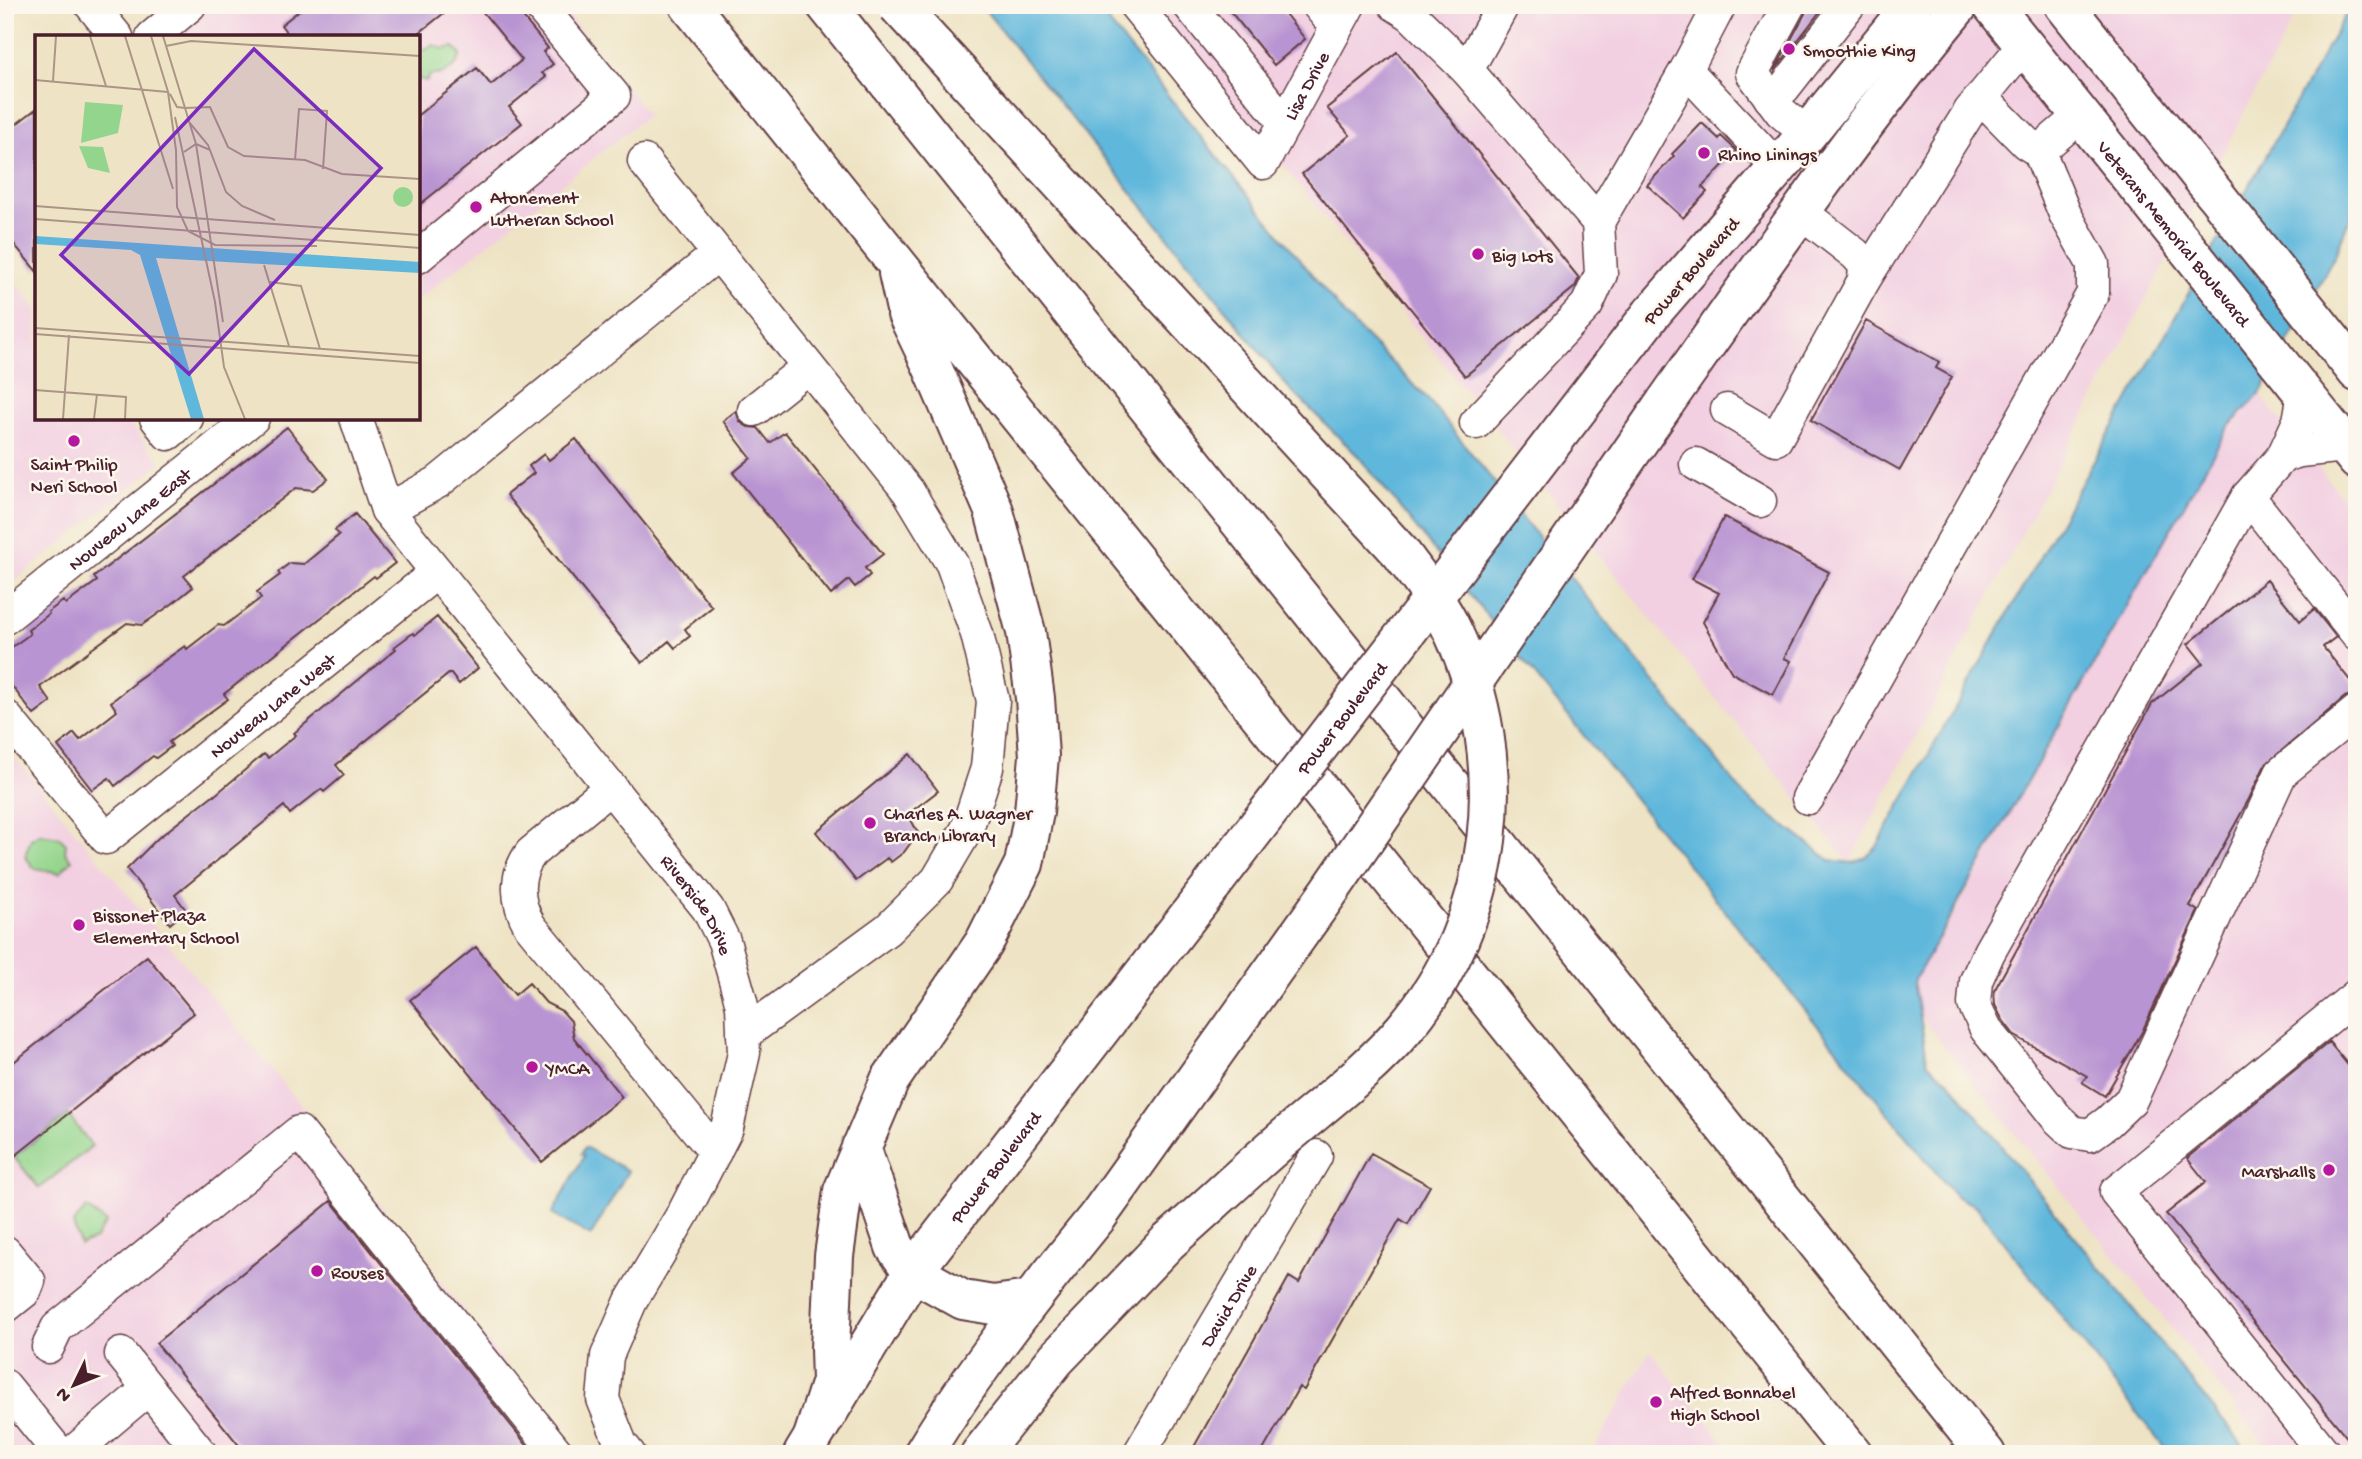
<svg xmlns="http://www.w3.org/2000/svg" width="2362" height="1459" viewBox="0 0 2362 1459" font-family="'Gochi Hand',sans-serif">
	<rect width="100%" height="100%" fill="#fbf7ec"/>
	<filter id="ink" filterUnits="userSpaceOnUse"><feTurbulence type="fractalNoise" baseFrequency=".0143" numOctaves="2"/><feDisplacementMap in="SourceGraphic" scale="14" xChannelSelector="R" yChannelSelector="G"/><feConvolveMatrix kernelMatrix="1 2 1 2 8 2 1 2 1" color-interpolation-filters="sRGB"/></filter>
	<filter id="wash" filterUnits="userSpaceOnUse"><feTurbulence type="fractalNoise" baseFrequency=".00686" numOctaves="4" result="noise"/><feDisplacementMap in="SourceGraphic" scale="28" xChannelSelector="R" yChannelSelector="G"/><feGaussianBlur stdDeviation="1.57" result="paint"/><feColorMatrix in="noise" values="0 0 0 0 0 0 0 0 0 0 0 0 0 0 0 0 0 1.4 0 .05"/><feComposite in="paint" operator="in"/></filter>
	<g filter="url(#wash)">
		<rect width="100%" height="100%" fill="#eee3c4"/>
		<path fill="#f2cfe1" d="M146 5H560L648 115 418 300V37H172Z
			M1153 5H2301L1849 863Z
			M5 270 37 309V418H125L161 463 5 589Z
			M2260 394 2357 516V1454H2273L1905 997 1950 921 2229 426Z
			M5 746 300 1104 576 1454H5Z
			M1650 1351 1733 1454H1591Z"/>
		<path fill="#94d58d" stroke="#6f7a5c" stroke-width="2" d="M433 45 444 49 454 47 461 55C457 68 443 76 430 75L427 81 418 79V50L428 49Z
			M40 834 59 837 66 844 65 853 72 860 60 873 34 868 25 856 31 839Z
			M68 1115 92 1146 39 1188 14 1157Z
			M86 1208 106 1222 95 1239 80 1245 73 1224Z"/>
		<path fill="#5fb7dc" stroke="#546b84" stroke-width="2" d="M981 5H1095L1347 318 1427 398 1746 797 1830 860 1852 863 1866 857 1876 848 2351 5H2357V200L2336 253 2260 394 2229 426 1914 981 1928 1064 1949 1081 2250 1454H2169L1976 1206 1955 1196 1359 457 1288 387Z
			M585 1147 628 1171 591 1236 552 1214 584 1156 581 1154Z"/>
		<g id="blocks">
			<path fill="#b994d2" d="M306 5H454L414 37H290L281 25Z
				M477 5H513L548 48 543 52 553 64 542 73 546 77 509 107 522 123 418 206V115L477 68 491 85 522 60Z
				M1225 5H1278L1305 39 1274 65Z
				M1807 5H1825L1774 71 1805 14Z
				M1397 52 1579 278 1575 287 1465 376 1302 174 1350 135 1327 108Z
				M37 108V272L5 233V133Z
				M1702 123 1719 139 1721 136 1737 151 1702 187 1707 192 1683 218 1647 185 1674 156 1672 154Z
				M1866 321 1939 362 1936 368 1952 377 1900 470 1811 420Z
				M736 411 740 422 748 427 758 428 770 443 785 432 883 554 865 568 870 575 855 587 849 580 831 595 733 473 751 458 723 421Z
				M287 427 328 479 313 490 296 488 184 576 193 587 172 604 142 625 127 623 40 687 51 702 34 715 5 677V652L30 634 28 630 49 614 48 612 63 601 66 604 97 581 94 577Z
				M576 439 712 607 685 629 690 636 675 648 669 641 642 663 506 495 534 473 529 466 544 454 549 460Z
				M355 514 395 563 376 578 374 576 224 694 228 699 169 742 172 746 156 758 153 756 115 786 109 778 92 790 58 746 74 733 80 740 117 711 111 702 135 683 134 682 185 646 187 649 218 625 224 626 261 598 257 592 280 575 278 572 290 563 304 564 339 535 335 530Z
				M1724 517 1829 572 1784 658 1791 661 1773 695 1732 673 1703 622 1719 593 1692 579Z
				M2267 580 2300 621 2314 609 2336 637 2323 647 2357 689V693L2345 697 2265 765 2249 799 2190 906 2198 911 2142 1032 2105 1096 2082 1082 2087 1076 2015 1036 2002 1019 1995 1005 1994 991 2152 704 2203 663 2188 644Z
				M437 617 478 668 459 684 450 673 336 765 344 775 324 792 321 789 290 814 284 806 175 895 186 910 170 924 127 869 157 839 213 795 214 796 264 754 268 758 296 735 294 733 396 649 394 647 413 633 415 635Z
				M910 754 938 791 908 814 918 833 904 852 891 862 887 858 856 881 816 832Z
				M476 947 515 995 529 983 546 1003 562 1011 571 1021 574 1038 622 1097 542 1162 410 1000Z
				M147 956 194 1013 5 1164V1069Z
				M2329 1042 2357 1076V1450L2166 1214 2206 1182 2187 1158Z
				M1371 1153 1430 1186 1408 1224 1400 1219 1304 1390 1299 1387 1261 1454H1190L1289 1277 1299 1283Z
				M331 1201 534 1454H246L156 1343Z"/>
		</g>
	</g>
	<g filter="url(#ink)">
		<use href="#blocks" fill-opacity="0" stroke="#633c42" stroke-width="2"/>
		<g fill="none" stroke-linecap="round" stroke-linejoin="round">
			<g stroke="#633c42" stroke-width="35">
				<g id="minor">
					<path d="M91 5 117 37"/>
					<path id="s1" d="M1135 5 1263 163 1349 5"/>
					<path d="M1189 5 1285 123"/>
					<path d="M1318 5 1336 27"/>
					<path d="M1395 5 1411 15 1467 70"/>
					<path d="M1503 5 1467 70 1598 222 1686 70 1720 5"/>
					<path d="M1789 5 1752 73 1781 112 1807 134"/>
					<path d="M152 37 190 5"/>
					<path d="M1686 70 1778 168"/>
					<path d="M1981 97 2026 143 2039 151 2081 115"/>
					<path d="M1770 98 1784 88 1849 5"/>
					<path d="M644 161 908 491 952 564 977 634 993 701 987 768 967 829 937 880 888 929 743 1035"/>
					<path d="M418 257 614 96 539 5"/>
					<path d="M1864 280 1970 111 2024 45"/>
					<path d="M2304 394 2299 421 2283 456 2300 451 2345 446"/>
					<path d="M754 410 808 367"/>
					<path d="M1727 410 1776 439 1864 280 1865 265 1855 254 1801 212"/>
					<path d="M156 418 168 434 187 418"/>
					<path id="s2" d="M356 418 387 510 708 909 724 941 739 994 742 1006 744 1053 727 1128 684 1212 631 1301 607 1356 603 1399 621 1444 629 1454"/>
					<path d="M1476 423 1587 305 1601 274 1598 222"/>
					<path d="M2283 456 2248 496 1989 952 1976 981 1974 1004 1986 1029 2057 1118 2072 1132 2090 1135 2108 1122 2131 1100 2281 773 2357 711"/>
					<path d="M1696 464 1760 501"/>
					<path d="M2248 496 2357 634"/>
					<path d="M387 510 438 482 718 254"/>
					<path id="s3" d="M5 618 253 418"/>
					<path id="s4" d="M5 716 106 838 437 572"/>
					<path d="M611 787 531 853C514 876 516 902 530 926L715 1152"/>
					<path d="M1808 798 2093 293V264L2065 214 2039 151"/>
					<path d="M5 1252 29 1281 25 1291 5 1307"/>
					<path d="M48 1347 57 1328 299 1132 558 1454"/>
					<path d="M121 1354 201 1454"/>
					<path d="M5 1386 60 1454"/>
					<path d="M71 1454 148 1389"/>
					<path id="s5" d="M1139 1454 1316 1156"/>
					<path d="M2325 1454 2116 1192 2357 995"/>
				</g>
			</g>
			<g stroke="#633c42" stroke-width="42">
				<g id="major">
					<path id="s6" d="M1992 5 2357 460"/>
					<path d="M2064 5 2357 372"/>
					<path d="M1651 314 1807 134 1912 5"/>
					<path d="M1665 403C1760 268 1854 132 1959 5"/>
					<path id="s7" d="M803 1454 913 1272 1213 884"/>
					<path d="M923 1454C974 1370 1036 1292 1098 1216"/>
				</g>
			</g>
			<g stroke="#633c42" stroke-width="42">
				<path id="highway" d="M689 5 1853 1454
					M826 5 1986 1454
					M861 1147 895 1247 913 1272 963 1300 993 1305 1030 1300
					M813 1437 831 1381 830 1349 834 1256 843 1191 890 1080 984 943 1024 864 1034 812 1039 756 1035 698 1026 632 994 511 931 364 907 314 898 273
					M980 1454 1056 1359 1168 1242"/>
			</g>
			<use href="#minor" stroke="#fff" stroke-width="32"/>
			<use href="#major" stroke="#fff" stroke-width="38"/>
			<use href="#highway" stroke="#fff" stroke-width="38"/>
			<g stroke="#633c42" stroke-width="42" stroke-linecap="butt">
				<g id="major-bridge">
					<path id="s8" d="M1213 884 1651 314"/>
					<path d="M1098 1216 1329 892 1665 403"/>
				</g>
			</g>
			<g stroke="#633c42" stroke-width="42" stroke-linecap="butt">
				<path id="highway-bridge" d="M897 5 1401 553C1419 578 1440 604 1453 632 1514 762 1497 920 1404 1029 1371 1068 1329 1100 1290 1133 1249 1168 1209 1206 1168 1242"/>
			</g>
			<use href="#major-bridge" stroke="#fff" stroke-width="38"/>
			<use href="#highway-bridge" stroke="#fff" stroke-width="38"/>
		</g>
	</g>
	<g fill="#b5179e" stroke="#fbf7ec" stroke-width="2.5">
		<circle cx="1789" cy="49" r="7"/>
		<circle cx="1704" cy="153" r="7"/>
		<circle cx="476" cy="207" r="7"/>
		<circle cx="1478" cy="254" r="7"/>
		<circle cx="74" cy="441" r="7"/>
		<circle cx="870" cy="823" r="7"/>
		<circle cx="79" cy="925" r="7"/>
		<circle cx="532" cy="1067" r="7"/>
		<circle cx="2329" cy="1170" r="7"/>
		<circle cx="317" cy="1271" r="7"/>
		<circle cx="1656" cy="1402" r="7"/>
	</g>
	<g text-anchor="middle" stroke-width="5" stroke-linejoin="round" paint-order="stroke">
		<g font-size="19" fill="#4a1f2b" stroke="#fbf7ec" text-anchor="start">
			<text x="1803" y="56">Smoothie King</text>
			<text x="1718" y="160">Rhino Linings</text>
			<text x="490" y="203">Atonement<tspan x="490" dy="22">Lutheran School</tspan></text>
			<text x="1492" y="261">Big Lots</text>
			<text x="74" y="470" text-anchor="middle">Saint Philip<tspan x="74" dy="22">Neri School</tspan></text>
			<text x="884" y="819">Charles A. Wagner<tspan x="884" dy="22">Branch Library</tspan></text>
			<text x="93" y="921">Bissonet Plaza<tspan x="93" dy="22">Elementary School</tspan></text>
			<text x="546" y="1074">YMCA</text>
			<text x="2315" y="1177" text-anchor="end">Marshalls</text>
			<text x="331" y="1278">Rouses</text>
			<text x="1670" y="1398">Alfred Bonnabel<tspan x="1670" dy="22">High School</tspan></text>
		</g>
		<g font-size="19" fill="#4a1f2b" stroke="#fbf7ec">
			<text dy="7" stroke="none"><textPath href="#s1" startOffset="292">Lisa Drive</textPath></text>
			<text dy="7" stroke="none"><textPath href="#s6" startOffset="292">Veterans Memorial Boulevard</textPath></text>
			<text transform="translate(1690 270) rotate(-49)" y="7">Power Boulevard</text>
			<text dy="7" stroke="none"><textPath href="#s3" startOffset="159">Nouveau Lane East</textPath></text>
			<text dy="7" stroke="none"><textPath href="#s4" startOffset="371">Nouveau Lane West</textPath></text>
			<text dy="7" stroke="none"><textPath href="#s8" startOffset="210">Power Boulevard</textPath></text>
			<text dy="7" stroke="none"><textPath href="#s2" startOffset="600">Riverside Drive</textPath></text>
			<text dy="7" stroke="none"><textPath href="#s7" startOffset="346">Power Boulevard</textPath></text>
			<text dy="7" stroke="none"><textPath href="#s5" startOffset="173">David Drive</textPath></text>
		</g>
	</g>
	<g transform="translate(35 35)">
		<rect width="385" height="385" fill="#eee3c4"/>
		<path d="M50 67 88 70 83 98 46 108ZM44 111 68 112 75 138 53 133ZM358 162a10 10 0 1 1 20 0a10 10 0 1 1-20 0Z" fill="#94d58d"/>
		<path d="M0 201 385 227V238L121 223 169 384H156L105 220 96 215 0 209Z" fill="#5fb7dc"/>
		<path fill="none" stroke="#ac9587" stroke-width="2" d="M55 1 71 51M90 1 138 154M116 1 134 60M128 1 161 109 188 287M131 11 156 6 385 21M0 45 133 57M18 46 21 1M133 57 141 115 142 172 153 196 180 210 282 211M135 59 142 72 150 73M150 73 175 72 193 112 209 121 270 125 307 139 385 144M140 82 180 267 189 332 210 384M154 87 173 110 191 157 207 171 240 185M149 117 161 109 175 115M260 125 264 74 292 76 288 134M0 171 385 200M0 184 385 213M229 230 254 311M235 247 266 251 285 314M0 293 385 321M0 299 385 328M0 355 91 362 90 384M28 384 34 300M59 384 62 359"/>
		<path fill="#7b2cbf" fill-opacity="0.15" stroke="#7b2cbf" stroke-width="3.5" d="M219 14 346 133 154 339 26 220Z"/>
		<rect width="385" height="385" fill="none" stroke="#4a1f2b" stroke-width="3.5"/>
	</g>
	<rect width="2362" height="1459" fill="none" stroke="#fbf7ec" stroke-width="28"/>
	<g transform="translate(74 1385) rotate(227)" stroke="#fbf7ec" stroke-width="5" paint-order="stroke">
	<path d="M0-5L12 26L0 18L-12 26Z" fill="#4a1f2b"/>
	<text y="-10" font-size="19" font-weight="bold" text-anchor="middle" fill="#4a1f2b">N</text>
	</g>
</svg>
